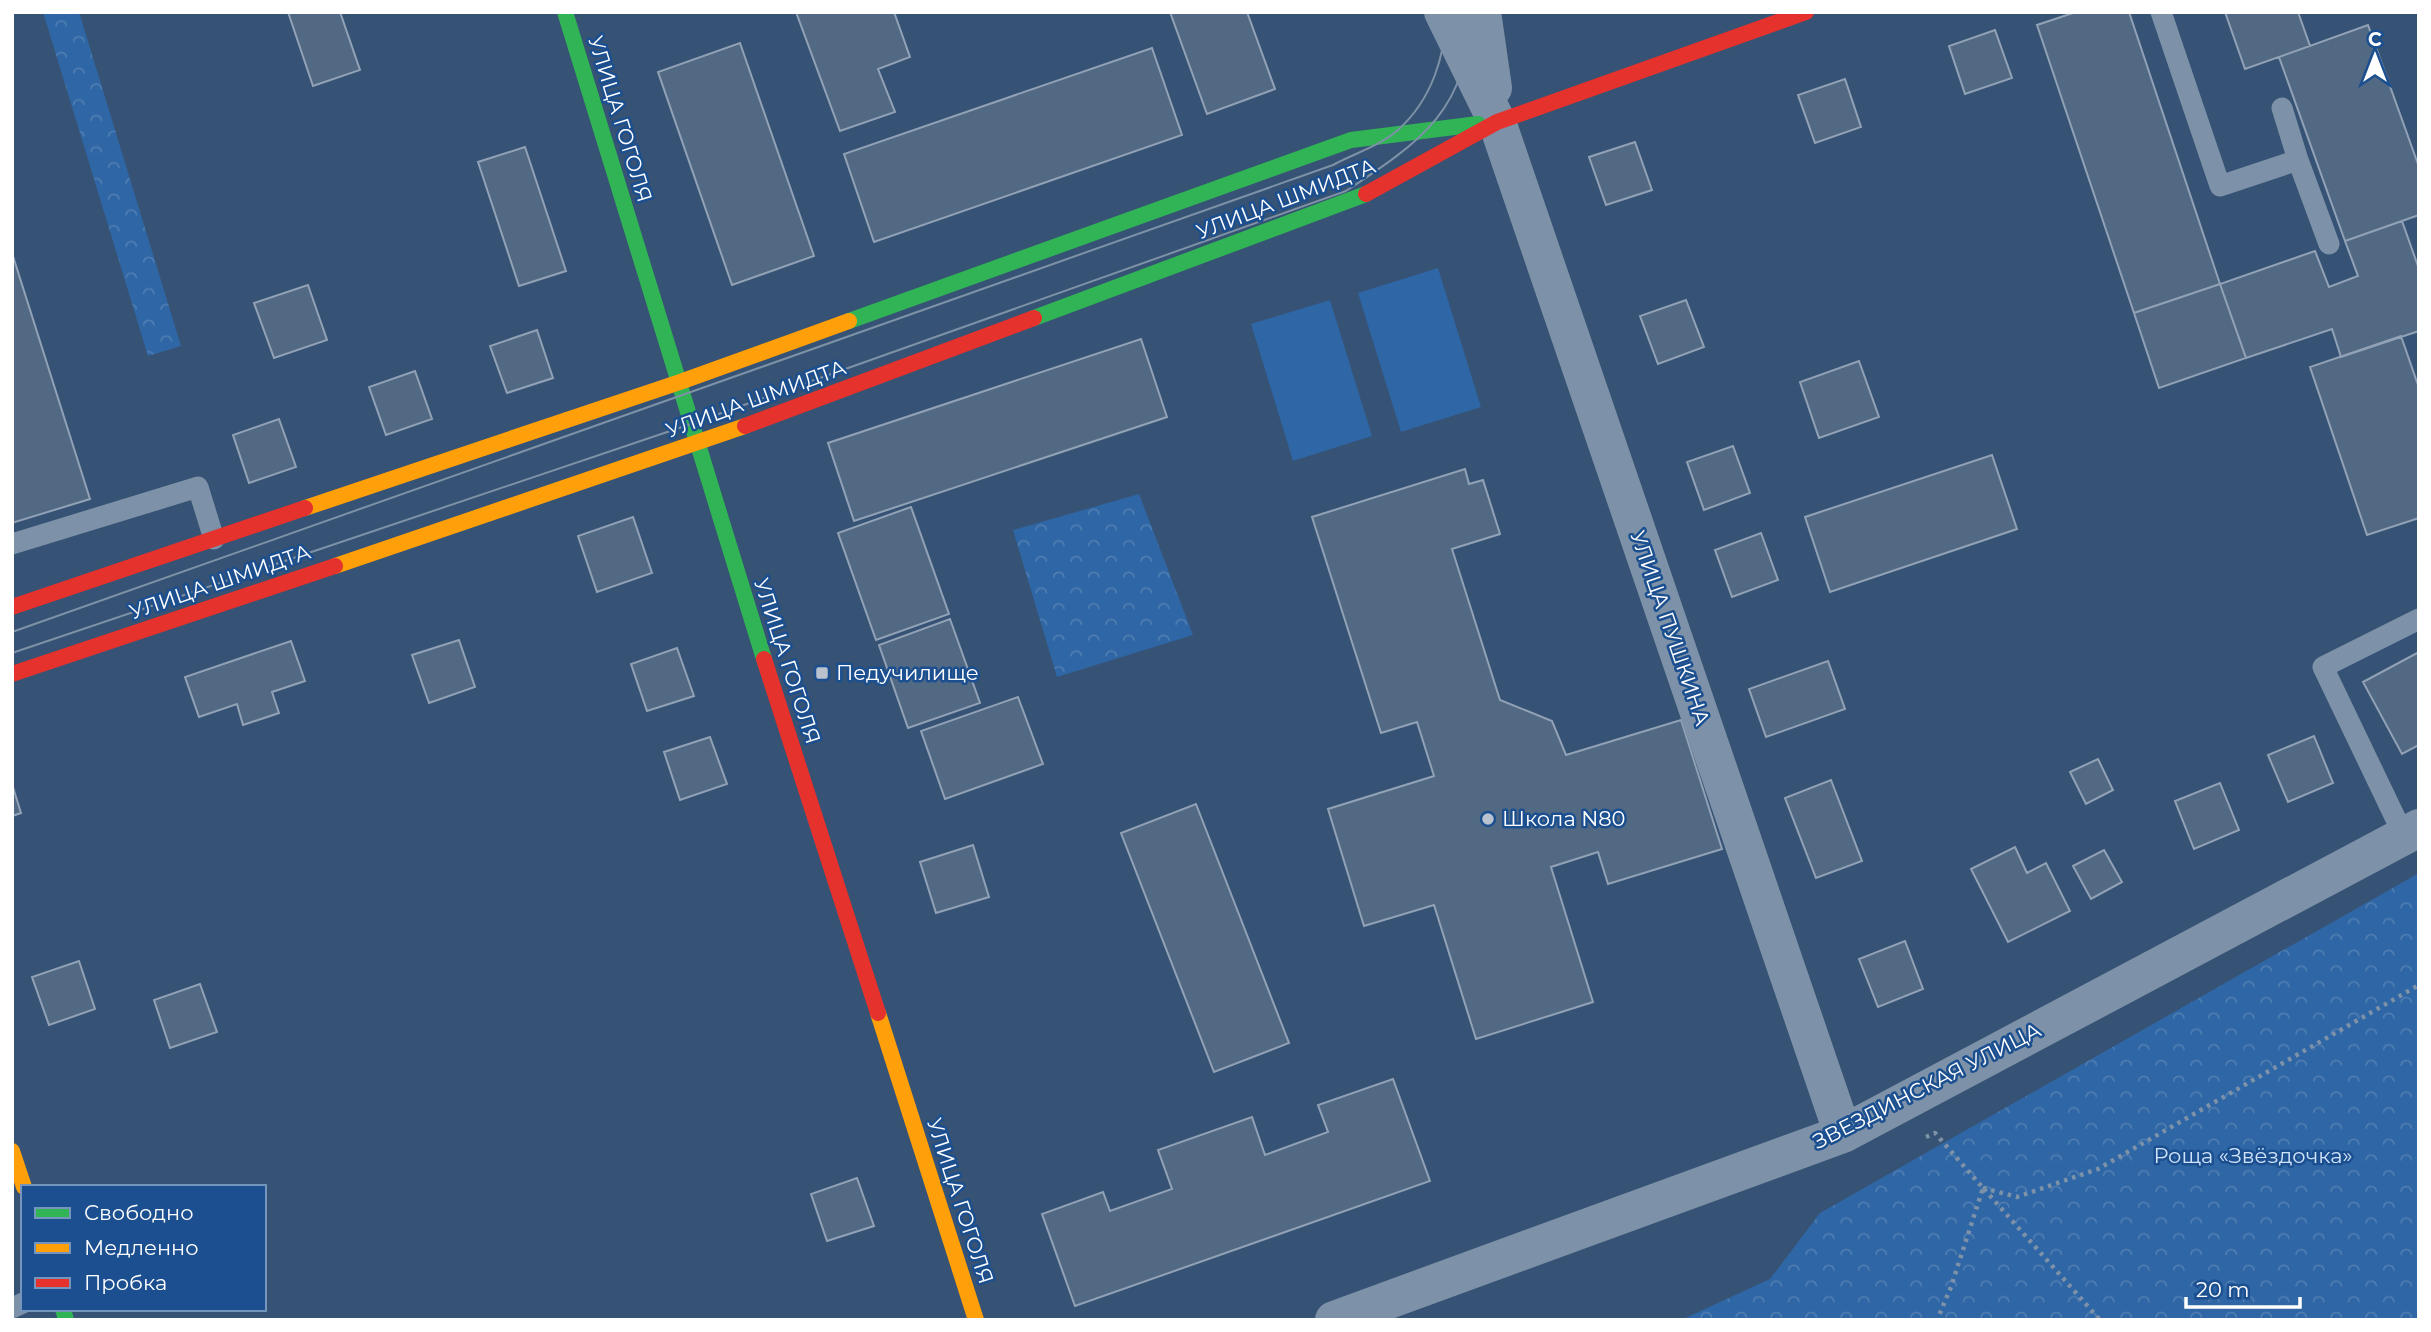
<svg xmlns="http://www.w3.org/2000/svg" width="2431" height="1332" viewBox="0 0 2431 1332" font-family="Montserrat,sans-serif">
	<defs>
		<pattern id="park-crowns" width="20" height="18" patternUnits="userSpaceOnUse" patternTransform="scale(1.75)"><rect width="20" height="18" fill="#2f66a5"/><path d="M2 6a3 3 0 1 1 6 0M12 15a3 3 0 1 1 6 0" fill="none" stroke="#4e7db2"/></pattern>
	</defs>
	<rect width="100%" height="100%" fill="#365274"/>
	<path fill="url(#park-crowns)" d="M43 12H79L181 346 148 356Z
		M1139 494 1193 635 1057 677 1013 530Z
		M2419 873V1320H1681L1770 1279 1820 1213Z"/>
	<path fill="#2f66a5" d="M1438 268 1481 407 1401 432 1358 293Z
		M1330 300 1372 436 1293 461 1251 324Z"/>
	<path fill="#526984" stroke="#92a2b6" stroke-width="2" d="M288 12H340L360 70 313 86Z
		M796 12H894L910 57 878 69 895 112 840 131Z
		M1170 12H1247L1275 89 1207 114Z
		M2076 12H2129L2220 284 2134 313 2037 25Z
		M2225 12H2298L2310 46 2245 69Z
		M2368 25 2419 167V215L2345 241 2279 57Z
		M1995 30 2012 78 1965 94 1949 46Z
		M740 43 814 256 732 285 658 72Z
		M1152 48 1182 135 874 242 844 154Z
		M1845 79 1861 127 1815 143 1798 95Z
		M1635 142 1652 190 1606 205 1589 157Z
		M525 147 566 271 519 286 478 162Z
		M2402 221 2419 269V331L2341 357 2332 329 2246 358 2220 284 2315 251 2329 287 2358 276 2345 241Z
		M12 253 90 499 12 523Z
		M2220 284 2246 358 2159 388 2134 313Z
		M308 285 327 340 274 358 254 303Z
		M1686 300 1704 347 1658 364 1640 316Z
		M537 330 553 378 507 393 490 346Z
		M2401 336 2419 388V518L2367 535 2310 367Z
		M1141 339 1167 417 854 521 828 443Z
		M1859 361 1879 417 1819 438 1800 382Z
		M415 371 432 419 386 435 369 387Z
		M279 419 296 467 249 483 233 435Z
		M1733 446 1750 493 1704 510 1687 462Z
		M1992 455 2017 529 1830 592 1805 517Z
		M1465 469 1469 484 1483 480 1500 534 1452 549 1500 700 1552 721 1566 755 1681 720 1722 849 1608 884 1598 852 1551 867 1593 1002 1476 1039 1434 905 1364 926 1328 809 1434 776 1417 722 1381 733 1312 517Z
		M911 507 949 614 876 640 838 533Z
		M633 517 652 573 597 592 578 536Z
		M1761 533 1778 580 1732 597 1715 550Z
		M950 619 980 703 908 728 879 645Z
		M459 640 475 687 429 703 412 655Z
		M291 641 305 681 272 692 279 713 243 725 237 704 199 717 185 677Z
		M677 648 694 696 647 711 631 664Z
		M2419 652V745L2402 754 2363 682Z
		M1828 661 1845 709 1766 737 1749 689Z
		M1018 697 1043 764 945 799 921 731Z
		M2314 736 2333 783 2288 802 2268 755Z
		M710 737 727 784 680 800 664 752Z
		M2098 759 2113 790 2086 804 2070 772Z
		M1831 780 1862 861 1816 878 1785 798Z
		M2220 783 2239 830 2194 849 2175 801Z
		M12 784 21 813 12 816Z
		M1196 804 1289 1043 1214 1072 1121 833Z
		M973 845 989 897 936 913 920 862Z
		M2015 847 2027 873 2046 863 2070 911 2008 942 1971 869Z
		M2104 850 2122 882 2091 899 2073 866Z
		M1905 941 1923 989 1878 1007 1859 959Z
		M79 961 95 1009 49 1025 32 977Z
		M200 984 217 1032 170 1048 154 1000Z
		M1393 1079 1430 1181 1075 1306 1042 1214 1103 1192 1110 1211 1172 1189 1158 1150 1252 1117 1265 1155 1328 1132 1318 1105Z
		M857 1178 874 1226 827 1241 811 1194Z"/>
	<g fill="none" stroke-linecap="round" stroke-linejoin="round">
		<path stroke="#7d92a8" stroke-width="4.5" stroke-dasharray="3.5 5" stroke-linecap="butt" d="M1926 1137 1935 1133 1983 1188 1951 1287 1937 1320
			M1983 1188 2017 1197 2098 1169 2419 985
			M1984 1189 2100 1320"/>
		<path stroke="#7d92a8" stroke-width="21" d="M2161 12 2220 186 2298 160 2282 108
			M2298 160 2329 244
			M12 544 198 487 214 539
			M2404 836 2323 667 2419 619
			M12 1308 23 1303"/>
		<path stroke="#7d92a8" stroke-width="38" d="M1443 12 1497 122 1843 1134
			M1482 12 1493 88
			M1334 1320 1843 1134 2419 828"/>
		<path stroke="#30b455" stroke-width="16" d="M565 12 764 659
			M1034 318 1366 194
			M849 321 1351 140 1478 124
			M63 1309 66 1320"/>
		<path stroke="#ff9f0a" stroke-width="16" d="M305 508 680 382 849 321
			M335 566 745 426
			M878 1013 976 1320
			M12 1151 24 1187"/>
		<path stroke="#e5322d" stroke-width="16" d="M1366 194 1497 122 1806 12
			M745 426 1034 318
			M12 607 305 508
			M764 659 878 1013
			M12 674 335 566"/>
		<path stroke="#7e92a7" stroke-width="2" d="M12 632 1333 165C1353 154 1382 145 1399 129 1430 101 1448 54 1444 12
			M12 653 682 427 1346 191C1417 144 1473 108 1467 12"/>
	</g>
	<g fill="#b9c2ce" stroke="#1b4f8f" stroke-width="2.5">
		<rect x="815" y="666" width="14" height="14" rx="3.5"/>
		<circle cx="1488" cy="819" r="7"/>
	</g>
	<g text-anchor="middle" stroke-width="5" stroke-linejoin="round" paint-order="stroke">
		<g font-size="21" fill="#fff" stroke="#1b4f8f">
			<text transform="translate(620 119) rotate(73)" y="7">УЛИЦА ГОГОЛЯ</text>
			<text transform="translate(1286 199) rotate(-21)" y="7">УЛИЦА ШМИДТА</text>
			<text transform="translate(756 399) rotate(-20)" y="7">УЛИЦА ШМИДТА</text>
			<text transform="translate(220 582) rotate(-19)" y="7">УЛИЦА ШМИДТА</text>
			<text transform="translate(1670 628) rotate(71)" y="7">УЛИЦА ПУШКИНА</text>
			<text transform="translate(787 661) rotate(72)" y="7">УЛИЦА ГОГОЛЯ</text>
			<text transform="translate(1927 1086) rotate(-27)" y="7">ЗВЕЗДИНСКАЯ УЛИЦА</text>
			<text transform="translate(960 1201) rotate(72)" y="7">УЛИЦА ГОГОЛЯ</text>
		</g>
		<g font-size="21" fill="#fff" stroke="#1b4f8f" text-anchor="start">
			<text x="836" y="680">Педучилище</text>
			<text x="1502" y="826">Школа N80</text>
		</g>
		<g font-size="21" fill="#cfe3fa" stroke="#1b4f8f">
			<text x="2253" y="1163">Роща «Звёздочка»</text>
		</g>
	</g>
	<rect width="2431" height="1332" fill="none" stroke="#ffffff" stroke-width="28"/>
	<rect x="21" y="1185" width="245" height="126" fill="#1b4f8f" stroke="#7695bc" stroke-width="2"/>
	<rect x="35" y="1208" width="35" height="10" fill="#30b455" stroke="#7695bc" stroke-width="2"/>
	<text x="84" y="1220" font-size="21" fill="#ffffff">Свободно</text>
	<rect x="35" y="1243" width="35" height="10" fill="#ff9f0a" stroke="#7695bc" stroke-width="2"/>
	<text x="84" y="1255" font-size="21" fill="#ffffff">Медленно</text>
	<rect x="35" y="1278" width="35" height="10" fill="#e5322d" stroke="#7695bc" stroke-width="2"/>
	<text x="84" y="1290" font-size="21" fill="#ffffff">Пробка</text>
	<g transform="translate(2375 56)" stroke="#1b4f8f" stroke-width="5" paint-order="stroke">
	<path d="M0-5L12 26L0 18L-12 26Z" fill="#ffffff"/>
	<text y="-10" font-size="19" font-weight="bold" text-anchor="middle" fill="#ffffff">С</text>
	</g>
	<path d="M2186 1297v10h114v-10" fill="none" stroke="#ffffff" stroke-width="3.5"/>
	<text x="2196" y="1297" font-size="21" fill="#ffffff" stroke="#1b4f8f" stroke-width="5" paint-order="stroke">20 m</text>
</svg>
